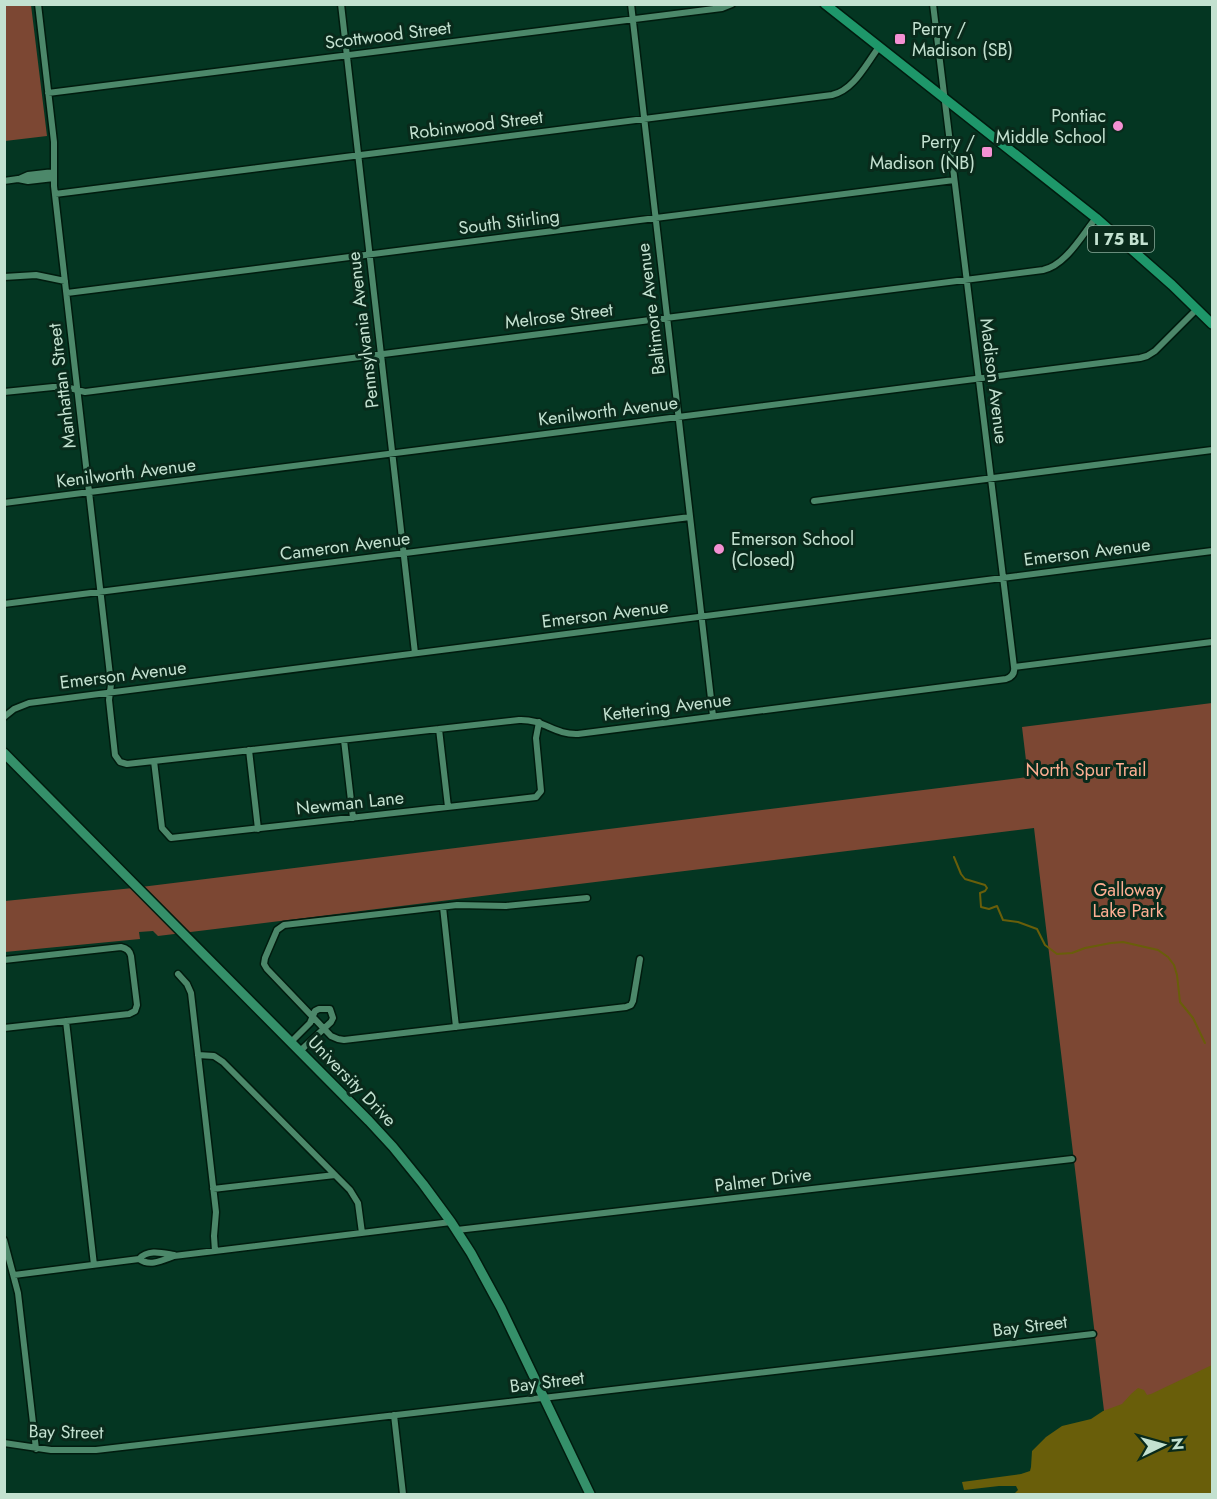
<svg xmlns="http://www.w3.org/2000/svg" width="1217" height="1499" viewBox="0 0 1217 1499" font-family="Jost,sans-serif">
	<rect width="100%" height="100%" fill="#043622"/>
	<path fill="#7c4733" d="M4 5H31L47 136 5 141Z
		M1212 703V1494H1114L1034 828 158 936 153 931 139 932 140 939 5 952V901L133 888 1028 777 1022 727Z"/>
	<path fill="#695e0a" d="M1212 1365V1494H1014L1018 1490 1016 1486H999L964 1490 962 1482 1021 1474 1030 1471 1031 1467 1032 1451 1046 1437 1062 1426 1091 1419 1103 1411 1122 1404 1131 1394 1138 1388 1144 1390 1147 1395 1151 1394Z"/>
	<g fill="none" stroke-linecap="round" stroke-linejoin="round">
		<path stroke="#695e0a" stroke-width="2" d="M954 857 961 874 965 879 985 885 987 888 985 891 980 893 981 907 989 909 997 906 1003 920 1018 922 1037 929 1045 945 1057 954 1072 953 1085 948 1111 943 1123 942 1158 950 1168 957 1174 965 1177 975 1180 1002 1193 1018 1205 1043"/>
		<g stroke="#001b0e" stroke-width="9">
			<path id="street" d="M38 4 54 142V186L111 684 109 700 115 755 120 762 127 764 519 720C544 719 554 735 578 734L1006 679C1012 677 1015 673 1014 667L933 4
				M341 4 415 653
				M631 4 713 716
				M48 93 722 8 732 4
				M19 179 28 175 54 172
				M4 181 18 179 28 181 54 178
				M55 194 832 95C854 90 866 64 879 47
				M4 277 36 275 65 281
				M67 293 954 180
				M4 392 53 387H66L85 392 1043 270C1066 265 1082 235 1096 218
				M814 501 1212 450
				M4 503 1140 358 1147 356 1155 351 1197 309
				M4 604 690 517
				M1014 667 1212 642
				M4 717 14 709 29 703 1212 551
				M439 729 448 807
				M344 740 353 818
				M249 750 258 829
				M154 761 162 828 171 838 536 797 541 791 536 738 539 722
				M587 898 506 906 457 905 284 925 277 930 265 958 264 964 267 969 331 1036 338 1039 344 1040 626 1007 631 1005 633 1001 640 959
				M443 907 456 1027
				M4 960 121 947C126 948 130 951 131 956L137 1005 135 1011 129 1014 4 1028
				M178 974 187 984 191 993 216 1212 214 1236 215 1251
				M66 1021 94 1265
				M291 1042 310 1023 315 1011 319 1009H330L333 1018 331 1022 300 1051
				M198 1055 214 1056 223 1062 350 1190 358 1203 362 1233
				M213 1189 335 1175
				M457 1230 1072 1159
				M4 1240 18 1293 36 1449
				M139 1259C150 1267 163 1260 174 1256L451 1222
				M14 1275 139 1259C148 1249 162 1253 174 1255
				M394 1415 403 1494
				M4 1443 51 1450H96L1093 1334"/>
		</g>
		<g stroke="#001b0e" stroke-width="12">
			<path id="secondary" d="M4 753 369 1121 393 1147 423 1184 451 1222 471 1253 501 1308 590 1494"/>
		</g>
		<g stroke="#001b0e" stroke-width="12">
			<path id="primary" d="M825 4 1096 218 1172 285 1212 324"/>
		</g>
		<use href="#street" stroke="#4c886a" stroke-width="6"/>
		<use href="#secondary" stroke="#35906a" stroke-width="9"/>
		<use href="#primary" stroke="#1e976a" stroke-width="9"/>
	</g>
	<g fill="#f491d3" stroke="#092a1b" stroke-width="2">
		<rect x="894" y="33" width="12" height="12" rx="3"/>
		<circle cx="1118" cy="126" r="6"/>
		<rect x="981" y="146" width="12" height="12" rx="3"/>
		<circle cx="719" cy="549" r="6"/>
	</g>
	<g text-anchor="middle" stroke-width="6" stroke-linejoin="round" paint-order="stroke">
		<rect fill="#092a1b" stroke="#8baa9a" stroke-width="1.5" x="1088" y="226" width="66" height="26" rx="4.5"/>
		<g font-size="16" font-weight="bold" fill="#c3e1d0">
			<text x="1121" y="245">I 75 BL</text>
		</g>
		<g font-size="18" fill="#c3e1d0" stroke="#092a1b" text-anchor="start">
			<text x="912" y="35">Perry /<tspan x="912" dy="21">Madison (SB)</tspan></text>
			<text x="1106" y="122" text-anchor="end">Pontiac<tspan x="1106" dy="21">Middle School</tspan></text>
			<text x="975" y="148" text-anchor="end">Perry /<tspan x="975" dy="21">Madison (NB)</tspan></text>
			<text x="731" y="545">Emerson School<tspan x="731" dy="21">(Closed)</tspan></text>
		</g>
		<g font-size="18" fill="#c3e1d0" stroke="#092a1b">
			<text transform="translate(388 35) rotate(-7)" y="6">Scottwood Street</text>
			<text transform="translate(476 125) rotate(-7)" y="6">Robinwood Street</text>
			<text transform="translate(509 222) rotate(-7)" y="6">South Stirling</text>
			<text transform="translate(651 309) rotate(-97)" y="6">Baltimore Avenue</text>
			<text transform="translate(559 316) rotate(-7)" y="6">Melrose Street</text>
			<text transform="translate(363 330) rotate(-97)" y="6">Pennsylvania Avenue</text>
			<text transform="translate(994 381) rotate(83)" y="6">Madison Avenue</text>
			<text transform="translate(62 386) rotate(-97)" y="6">Manhattan Street</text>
			<text transform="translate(608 411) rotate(-7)" y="6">Kenilworth Avenue</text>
			<text transform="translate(126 473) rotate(-7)" y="6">Kenilworth Avenue</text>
			<text transform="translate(345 546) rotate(-7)" y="6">Cameron Avenue</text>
			<text transform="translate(1087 552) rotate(-7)" y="6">Emerson Avenue</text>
			<text transform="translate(605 614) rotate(-7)" y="6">Emerson Avenue</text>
			<text transform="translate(123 675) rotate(-7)" y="6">Emerson Avenue</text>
			<text transform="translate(667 707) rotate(-7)" y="6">Kettering Avenue</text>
			<text transform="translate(350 803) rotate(-6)" y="6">Newman Lane</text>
			<text transform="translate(352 1081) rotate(46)" y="6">University Drive</text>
			<text transform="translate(763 1180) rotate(-7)" y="6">Palmer Drive</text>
			<text transform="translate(1030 1326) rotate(-7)" y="6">Bay Street</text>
			<text transform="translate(547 1382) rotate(-7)" y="6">Bay Street</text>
			<text transform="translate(66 1432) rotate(1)" y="6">Bay Street</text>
		</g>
		<g font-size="18" fill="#feaf93" stroke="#092a1b">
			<text x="1086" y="776">North Spur Trail</text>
			<text x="1128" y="896">Galloway<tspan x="1128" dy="21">Lake Park</tspan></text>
		</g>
	</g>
	<rect width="1217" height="1499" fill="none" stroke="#c3e1d0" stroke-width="12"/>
	<g transform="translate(1163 1445) rotate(85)" stroke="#092a1b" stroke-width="4.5" paint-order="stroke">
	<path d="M0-4.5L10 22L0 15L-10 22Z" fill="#c3e1d0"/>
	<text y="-9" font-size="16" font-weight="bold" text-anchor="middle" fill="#c3e1d0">N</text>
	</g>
</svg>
